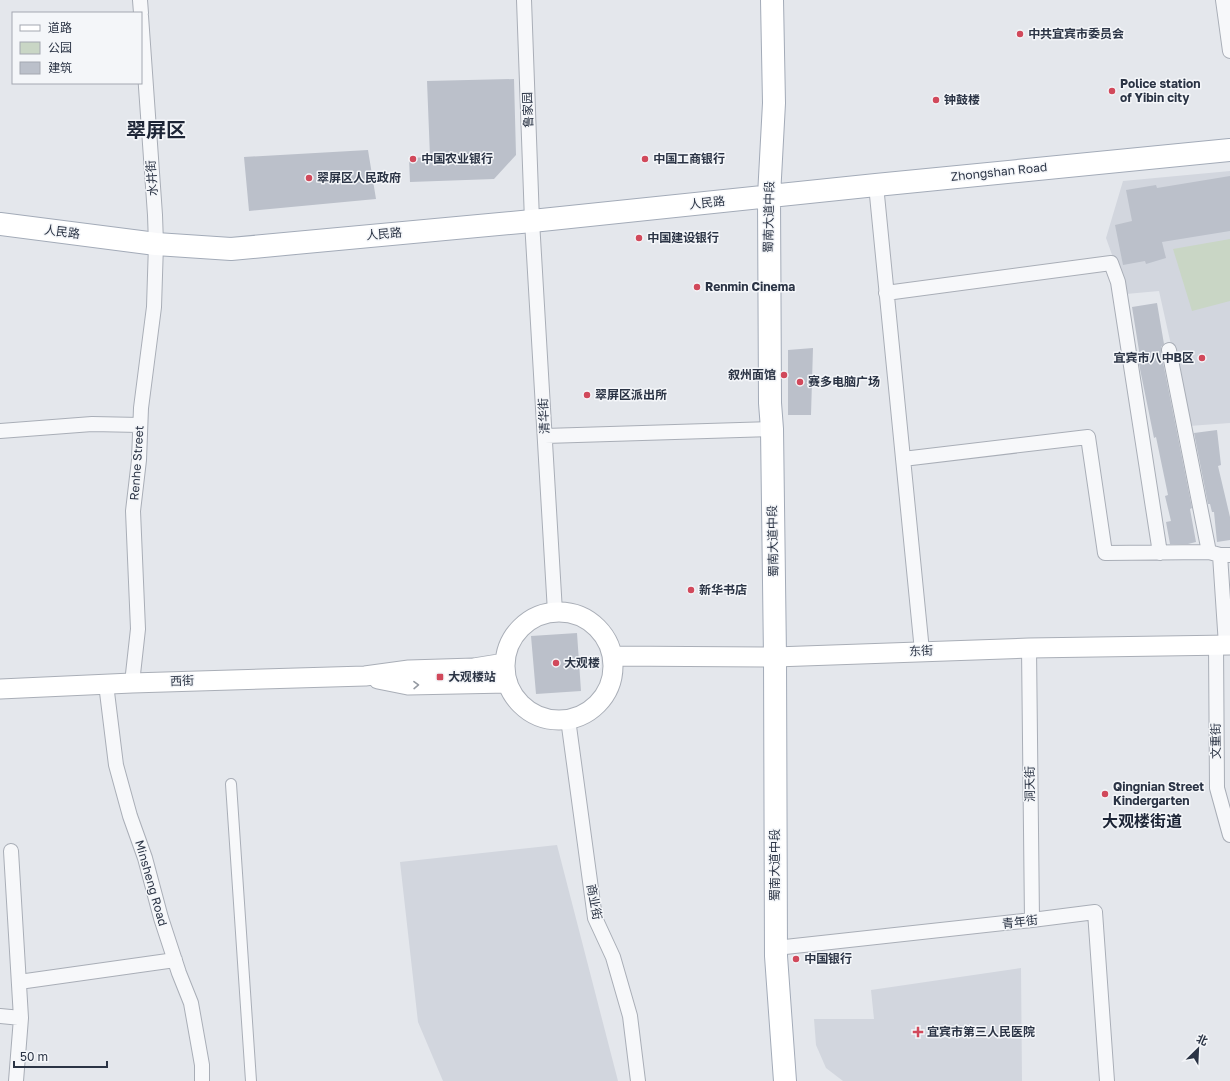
<svg xmlns="http://www.w3.org/2000/svg" width="1230" height="1081" viewBox="0 0 1230 1081" font-family="'Golos Text','Noto Sans SC',sans-serif">
	<rect width="100%" height="100%" fill="#e4e7ec"/>
	<path fill="#d2d6de" d="M1230 171V423L1189 426 1159 291 1126 294 1106 238 1123 181Z
		M557 845 618 1081H443L418 1022 400 862Z
		M1021 968 1022 1081H843L826 1068 816 1045 814 1019H874L871 990Z"/>
	<path fill="#c9d6c5" d="M1230 239V301L1192 311 1173 249Z"/>
	<path fill="#bbc0ca" d="M514 79 516 155 494 179 410 182 409 158 430 157 427 81Z
		M368 150 376 199 249 211 244 157Z
		M1230 176V231L1162 242 1166 258 1146 264 1145 261 1123 265 1115 225 1132 221 1126 190 1156 185 1157 188Z
		M1157 303 1164 344 1161 347V352L1192 508 1190 509 1196 542 1188 544H1170L1166 522 1171 521 1165 496 1168 495 1156 437 1154 438 1139 364V363H1141L1132 307Z
		M813 348 811 415H788V350Z
		M1217 430 1221 465 1218 466 1230 517V540L1217 542 1214 512H1212L1210 504H1208L1194 433Z
		M577 633 581 691 536 694 531 636Z"/>
	<g fill="none" stroke-linecap="round" stroke-linejoin="round">
		<g stroke="#a9aeb7" stroke-width="12">
			<path id="pedestrian" d="M231 784 251 1081"/>
		</g>
		<g stroke="#a9aeb7" stroke-width="16">
			<path id="minor" d="M140 0 141 13
				M524 0 532 221 555 612
				M1223 0 1230 51
				M876 185 922 651
				M886 293 1111 263 1118 282 1160 553
				M1169 350 1209 552
				M0 431 92 424 140 425
				M545 436 772 429
				M903 459 1088 437 1105 553 1209 552 1220 555H1230
				M1220 555 1226 645
				M1216 645 1217 788 1230 835
				M1029 648 1032 920
				M132 683 138 629 133 511 139 460 141 408 154 307 156 244 155 215 141 16
				M106 684 116 765 130 816 145 858 161 918 179 973 191 1003 202 1065V1081
				M568 719 595 918 613 957 630 1016 638 1081
				M11 851 21 1018 16 1081
				M776 948 1032 920 1095 912 1107 1081
				M19 982 175 960
				M0 1016 21 1018"/>
		</g>
		<g stroke="#a9aeb7" stroke-width="21">
			<path id="secondary" d="M505 666a54 54 0 1 1 108 0a54 54 0 1 1-108 0Z
				M612 656 775 657 1029 648 1230 645
				M378 679 408 685 508 683
				M0 689 132 683 365 676 409 670 474 668 505 663"/>
		</g>
		<g stroke="#a3abb8" stroke-width="24">
			<path id="primary" d="M772 0 774 103 769 196 770 403 772 429 775 657 776 956 785 1081
				M0 224 156 244 231 249 532 221 876 185 1230 150"/>
		</g>
		<use href="#pedestrian" stroke="#f7f8fa" stroke-width="10"/>
		<use href="#minor" stroke="#f7f8fa" stroke-width="14"/>
		<use href="#secondary" stroke="#fff" stroke-width="19"/>
		<use href="#primary" stroke="#fff" stroke-width="22"/>
	</g>
	<defs><path id="oneway-chevron" d="M-2-3.5L2.5 0L-2 3.5" fill="none" stroke-width="1.6" stroke-linecap="round" stroke-linejoin="round"/></defs>
	<use stroke="#959aa2" href="#oneway-chevron" transform="translate(416 685) rotate(-1)"/>
	<g fill="#d1495b" stroke="#f4f6f9" stroke-width="1.5">
		<circle cx="1020" cy="34" r="4"/>
		<circle cx="1112" cy="91" r="4"/>
		<circle cx="936" cy="100" r="4"/>
		<circle cx="413" cy="159" r="4"/>
		<circle cx="645" cy="159" r="4"/>
		<circle cx="309" cy="178" r="4"/>
		<circle cx="639" cy="238" r="4"/>
		<circle cx="697" cy="287" r="4"/>
		<circle cx="1202" cy="358" r="4"/>
		<circle cx="784" cy="375" r="4"/>
		<circle cx="800" cy="382" r="4"/>
		<circle cx="587" cy="395" r="4"/>
		<circle cx="691" cy="590" r="4"/>
		<circle cx="556" cy="663" r="4"/>
		<rect x="436" y="673" width="8" height="8" rx="2"/>
		<circle cx="1105" cy="794" r="4"/>
		<circle cx="796" cy="959" r="4"/>
		<path d="M916 1026h4v4h4v4h-4v4h-4v-4h-4v-4h4z"/>
	</g>
	<g text-anchor="middle" stroke-width="3" stroke-linejoin="round" paint-order="stroke">
		<g font-size="12" font-weight="bold" fill="#2b3445" stroke="#f4f6f9" text-anchor="start">
			<text x="1028" y="38">中共宜宾市委员会</text>
			<text x="1120" y="88">Police station<tspan x="1120" dy="14">of Yibin city</tspan></text>
			<text x="944" y="104">钟鼓楼</text>
			<text x="421" y="163">中国农业银行</text>
			<text x="653" y="163">中国工商银行</text>
			<text x="317" y="182">翠屏区人民政府</text>
			<text x="647" y="242">中国建设银行</text>
			<text x="705" y="291">Renmin Cinema</text>
			<text x="1194" y="362" text-anchor="end">宜宾市八中B区</text>
			<text x="776" y="379" text-anchor="end">叙州面馆</text>
			<text x="808" y="386">赛多电脑广场</text>
			<text x="595" y="399">翠屏区派出所</text>
			<text x="699" y="594">新华书店</text>
			<text x="564" y="667">大观楼</text>
			<text x="448" y="681">大观楼站</text>
			<text x="1113" y="791">Qingnian Street<tspan x="1113" dy="14">Kindergarten</tspan></text>
			<text x="804" y="963">中国银行</text>
			<text x="927" y="1036">宜宾市第三人民医院</text>
		</g>
		<g font-size="12" fill="#2b3445" stroke="#f4f6f9">
			<text transform="translate(528 110) rotate(-92)" y="4">鲁家园</text>
			<text transform="translate(999 172) rotate(-6)" y="4">Zhongshan Road</text>
			<text transform="translate(152 178) rotate(-94)" y="4">水井街</text>
			<text transform="translate(707 203) rotate(-6)" y="4">人民路</text>
			<text transform="translate(769 217) rotate(-89)" y="4">蜀南大道中段</text>
			<text transform="translate(62 232) rotate(7)" y="4">人民路</text>
			<text transform="translate(384 234) rotate(-5)" y="4">人民路</text>
			<text transform="translate(544 416) rotate(-93)" y="4">清华街</text>
			<text transform="translate(137 463) rotate(-86)" y="4">Renhe Street</text>
			<text transform="translate(773 541) rotate(-91)" y="4">蜀南大道中段</text>
			<text transform="translate(921 651) rotate(-2)" y="4">东街</text>
			<text transform="translate(182 681) rotate(-2)" y="4">西街</text>
			<text transform="translate(1216 741) rotate(-91)" y="4">文重街</text>
			<text transform="translate(1030 784) rotate(-91)" y="4">洞天街</text>
			<text transform="translate(775 865) rotate(-90)" y="4">蜀南大道中段</text>
			<text transform="translate(151 883) rotate(74)" y="4">Minsheng Road</text>
			<text transform="translate(594 902) rotate(79)" y="4">商业街</text>
			<text transform="translate(1020 922) rotate(-7)" y="4">青年街</text>
		</g>
		<g font-size="16" font-weight="bold" fill="#1d2536" stroke="#f4f6f9">
			<text x="1142" y="827">大观楼街道</text>
		</g>
		<g font-size="20" font-weight="bold" fill="#1d2536" stroke="#f4f6f9">
			<text x="156" y="137">翠屏区</text>
		</g>
	</g>
	<rect x="12" y="12" width="130" height="72" fill="#f4f6f9" stroke="#a4a8b1"/>
	<rect x="20" y="25" width="20" height="6" fill="#ffffff" stroke="#a4a8b1"/>
	<text x="48" y="32" font-size="12" fill="#2b3445">道路</text>
	<rect x="20" y="42" width="20" height="12" fill="#c9d6c5" stroke="#a4a8b1"/>
	<text x="48" y="52" font-size="12" fill="#2b3445">公园</text>
	<rect x="20" y="62" width="20" height="12" fill="#bbc0ca" stroke="#a4a8b1"/>
	<text x="48" y="72" font-size="12" fill="#2b3445">建筑</text>
	<g transform="translate(1198 1049) rotate(24)" stroke="#f4f6f9" stroke-width="3" paint-order="stroke">
	<path d="M0-3L7 15L0 10L-7 15Z" fill="#2b3445"/>
	<text y="-6" font-size="11" font-weight="bold" text-anchor="middle" fill="#2b3445">北</text>
	</g>
	<path d="M14 1061v6h93v-6" fill="none" stroke="#2b3445" stroke-width="2"/>
	<text x="20" y="1061" font-size="12" fill="#2b3445" stroke="#f4f6f9" stroke-width="3" paint-order="stroke">50 m</text>
</svg>
